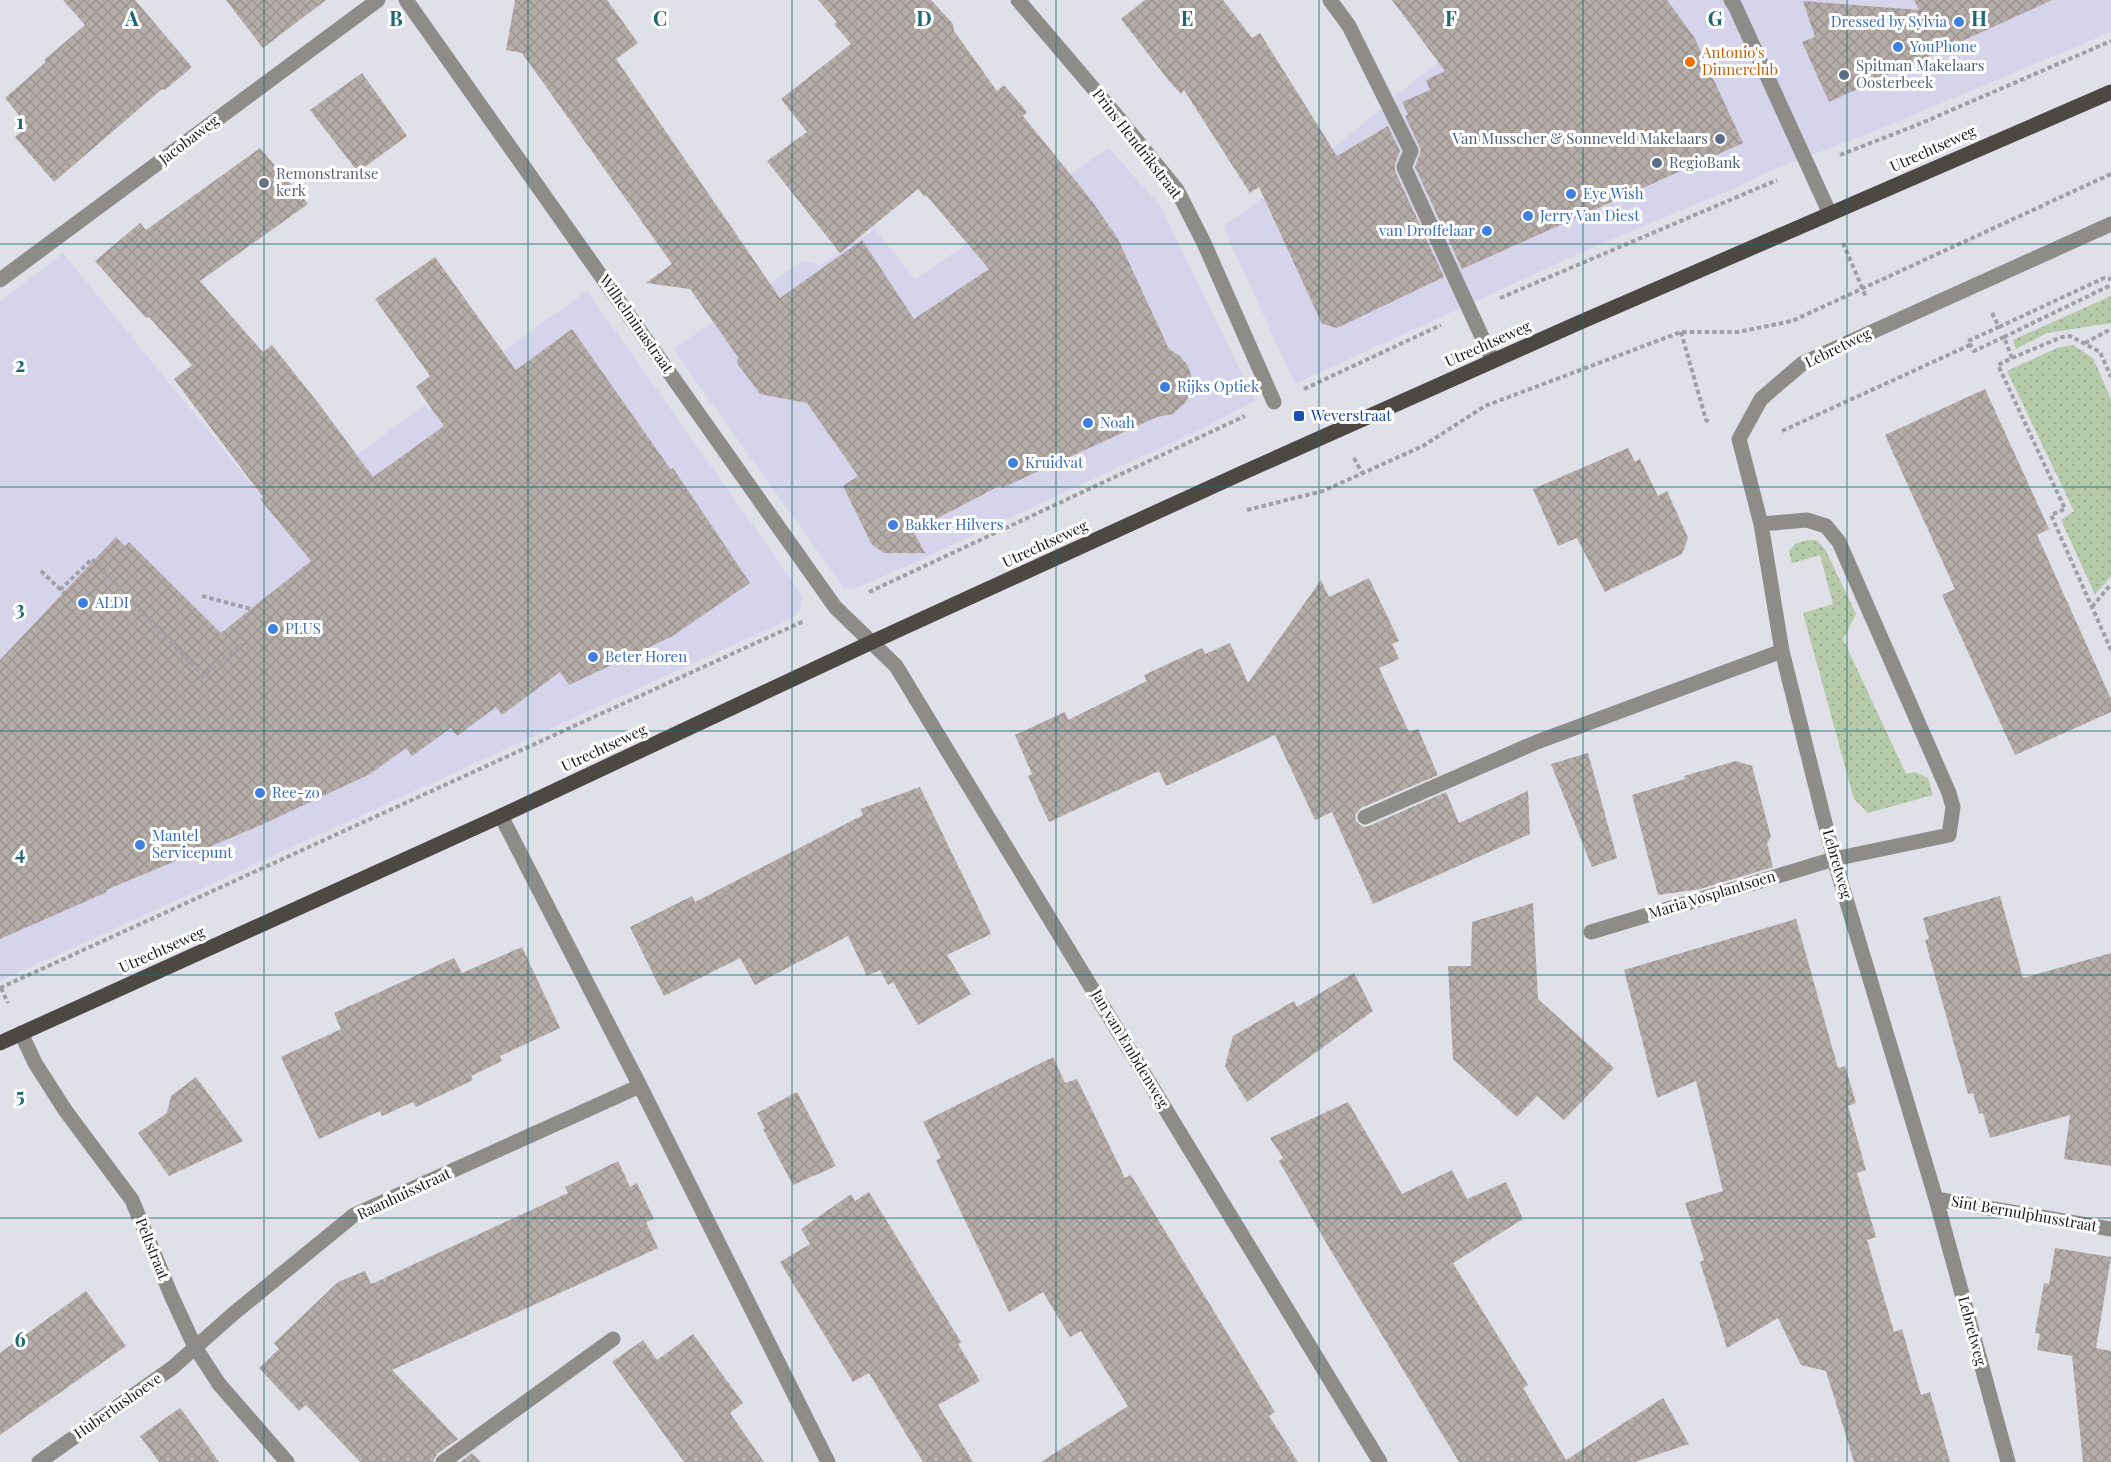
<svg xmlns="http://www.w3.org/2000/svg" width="2111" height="1462" viewBox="0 0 2111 1462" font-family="'Playfair Display',serif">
	<defs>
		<pattern id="grass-dots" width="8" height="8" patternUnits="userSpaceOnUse" patternTransform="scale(1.5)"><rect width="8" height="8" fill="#b6c9a8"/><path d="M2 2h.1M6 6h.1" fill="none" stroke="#9cac90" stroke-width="1.8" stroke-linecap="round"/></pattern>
		<pattern id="building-cross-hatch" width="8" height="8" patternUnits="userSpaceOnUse" patternTransform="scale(1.5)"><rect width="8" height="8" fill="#b4aca8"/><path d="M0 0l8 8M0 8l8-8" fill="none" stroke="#9a9390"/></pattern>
	</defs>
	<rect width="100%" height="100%" fill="#dfe0e8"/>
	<path fill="#d6d4ea" d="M1496 0H2111V32L1867 134 1772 170 1735 188 1602 243 1295 384 1223 226 1325 155 1502 9Z
		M1109 148 1161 207 1255 401 1203 428 898 570 854 589 844 588 673 349 803 261 820 265 875 229 915 279Z
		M63 253 258 492 336 438 352 458 425 405 429 410 468 380 466 378 587 291 798 589 802 599 800 609 792 618 0 981V302Z"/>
	<path fill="url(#grass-dots)" d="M2111 296V323L2047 333 2016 349 2013 340Z
		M2073 345 2093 358 2111 399V576L2095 595 2061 520 2074 511 2007 371 2057 348Z
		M1807 540H1816L1825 549 1856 614 1843 639 1906 774 1914 772 1928 778 1933 795 1868 813 1854 799 1803 613 1833 604 1820 555 1793 563 1791 561 1789 551 1795 544Z"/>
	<path fill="url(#building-cross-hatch)" d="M63 0H135L192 67 165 90 162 89 54 182 15 137 28 126 5 98 46 62 44 60 85 25Z
		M226 0H326L263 48Z
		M515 0H607L638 43 616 59 780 298 862 240 914 319 989 269 926 195 925 197 918 189 840 253 767 161 807 132 781 99 851 44 834 24 837 22 818 0H931L953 24 954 31 997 91 1004 85 1027 112 1023 116 1092 201 1118 239 1169 349 1180 356 1188 366 1193 382 1192 389 1186 402 1173 414 1157 417 1002 488 1001 485 913 531 925 553H884L872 545 843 486 858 476 807 403 760 394 737 363 738 357 690 289 646 283 672 264 522 53 506 50Z
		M1145 0H1223L1252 38 1260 33 1337 156 1388 126 1400 151 1395 164V171L1444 277 1337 328 1322 324 1259 187 1250 193 1184 90 1181 94 1169 81 1121 19Z
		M1392 0H1667L1694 37 1743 143 1462 269 1415 167 1421 150 1405 116 1408 114 1402 102 1430 90 1426 80 1445 71Z
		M1914 0H2052L1829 102 1802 42 1815 37 1803 1 1919 10Z
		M362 73 407 136 358 172 310 110Z
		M260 148 308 204 200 281 263 352 272 345 319 404 373 477 444 426 416 387 430 376 375 299 435 257 516 370 572 329 671 470 673 468 750 583 671 637 569 685 560 672 502 715 496 707 457 736 451 728 412 756 406 748 370 774 259 826 106 890 107 892 0 939V660L116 537 125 546 129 542 221 633 311 561 260 499 263 497 174 379 192 365 149 317 146 318 95 261 140 223 146 230Z
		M1985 389 2049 529 2037 535 2111 699V712L2015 755 1942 595 1955 589 1885 435Z
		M1628 448 1635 462 1640 459 1658 496 1667 491 1688 538 1682 554 1605 592 1577 538 1558 546 1533 489Z
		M1369 578 1399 641 1392 644 1399 659 1379 668 1409 732 1418 729 1438 775 1361 808 1355 815 1356 821 1363 827 1369 826 1446 792 1459 823 1528 791 1530 834 1373 904 1332 812 1315 820 1275 735 1166 786 1159 771 1049 822 1028 776 1032 774 1015 735 1065 712 1068 720 1147 681 1144 675 1202 648 1205 654 1230 643 1248 683 1321 580 1329 597Z
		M1588 753 1617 858 1592 867 1551 764Z
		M1736 761 1752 766 1771 837 1767 843 1773 867 1700 889 1658 895 1632 795 1685 779 1684 776Z
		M920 787 991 934 947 955 971 994 918 1025 893 982 888 985 880 970 867 976 848 936 755 985 740 958 664 996 630 927 692 896 695 902 863 815 860 809Z
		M2000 896 2023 978 2111 953V1166L2064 1159 2070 1115 1990 1138 1983 1113 1979 1114 1973 1093 1968 1094 1925 940 1929 939 1923 918Z
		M1533 903 1538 999 1614 1068 1564 1120 1537 1096 1517 1117 1453 1059 1448 966H1471L1472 922Z
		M1796 919 1838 1068 1845 1066 1856 1103 1848 1106 1866 1170 1857 1173 1876 1237 1867 1240 1894 1332 1902 1329 1921 1395 1930 1392 1950 1462H1854L1826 1371 1801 1365 1778 1318 1727 1348 1700 1262 1704 1260 1685 1203 1723 1191 1696 1081 1657 1098 1624 970Z
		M522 947 560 1028 500 1056 502 1061 471 1076 473 1080 416 1107 413 1102 382 1116 380 1111 319 1139 281 1057 341 1029 334 1013 454 958 462 973Z
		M1354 973 1373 1011 1247 1102 1225 1066 1233 1036 1294 1001 1297 1007Z
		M1053 1057 1065 1083 1077 1079 1125 1178 1131 1175 1243 1359 1275 1412 1269 1416 1298 1462H1041L1128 1406 1081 1331 1070 1337 1043 1292 1009 1312 936 1160 941 1158 923 1122Z
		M196 1077 243 1141 169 1176 138 1133 167 1113 171 1096Z
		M797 1092 836 1166 793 1185 763 1129 765 1128 757 1113Z
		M1348 1102 1402 1194 1452 1170 1467 1199 1506 1182 1523 1219 1453 1263 1528 1385 1523 1388 1566 1460 1663 1398 1689 1444 1635 1462H1459L1331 1251 1279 1161 1283 1158 1270 1138Z
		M618 1161 630 1187 637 1183 654 1219 646 1222 658 1248 392 1370 458 1439 437 1454 433 1462H360L306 1405 299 1411 259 1368 279 1349 274 1343 338 1282 365 1271 371 1284 383 1279 386 1282 384 1278 568 1193 565 1187Z
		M869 1192 961 1342 958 1344 980 1381 938 1405 973 1462H923L869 1373 853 1382 780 1262 810 1244 801 1229 851 1194 855 1201Z
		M2055 1248 2111 1257 2096 1348 2111 1351V1462H2083L2072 1356 2037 1350 2040 1334 2035 1333 2044 1283 2049 1284Z
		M86 1291 126 1346 0 1435V1353Z
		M693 1334 743 1403 730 1413 764 1462H684L612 1362 643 1340 657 1360Z
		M180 1408 184 1413 219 1462H159L140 1436Z
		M472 1453 481 1462H460Z"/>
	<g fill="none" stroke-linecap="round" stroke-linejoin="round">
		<path stroke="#9fa0a6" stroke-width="4" stroke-dasharray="4.5 3" stroke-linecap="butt" d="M1840 155 1917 125 2111 41
			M1843 243 1866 297
			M1500 298 1777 180
			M1992 313 1999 327 1968 341 1974 351 2004 337 2012 358 1998 365 2065 509 2051 515 2111 650
			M1999 327 2104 278 2111 279
			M1681 332 1706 420 1711 423
			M2004 337 2111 285
			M2085 343 2111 329
			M2012 358 2062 337 2070 336 2100 352 2111 377
			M1304 389 1441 325
			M1782 431 1970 345
			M1354 458 1362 473
			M1247 510 1323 491 1423 446 1485 406 1681 332H1738L1792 321 2111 174
			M41 571 64 593
			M60 590 92 559 203 676 242 644
			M869 592 1245 416
			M202 596 251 609
			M2092 607 2111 584
			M0 988 804 621
			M1 988 8 1003"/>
		<path stroke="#8e8c89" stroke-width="15" d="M406 0 835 607 896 666 1380 1462
			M1018 0 1116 115 1177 190 1204 243 1274 402
			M1330 0 1349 26 1411 151 1404 167 1493 361
			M1731 0 1735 6 1830 214
			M0 280 378 0
			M501 816 640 1086 828 1462
			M1365 817 1537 742 1782 651
			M1591 932 1834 859 1949 835 1953 807 1949 793 1839 542 1826 526 1807 520 1761 524
			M21 1033 35 1063 65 1110 132 1200 171 1295 195 1347 219 1384 287 1462
			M1936 1199 2111 1229
			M39 1462 172 1368 233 1314 354 1215 640 1086
			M443 1462 613 1339
			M2008 1462 1936 1199 1834 859 1782 651 1761 524 1739 439 1761 399 1803 363 2111 224"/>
		<path stroke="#4c4844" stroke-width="15" d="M0 1043 501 816 872 642 1242 473 1576 324 2111 92"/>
	</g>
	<path fill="none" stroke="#1c6771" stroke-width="1.5" stroke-opacity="0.55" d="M264 0V1462M528 0V1462M792 0V1462M1056 0V1462M1319 0V1462M1583 0V1462M1847 0V1462M0 244H2111M0 487H2111M0 731H2111M0 975H2111M0 1218H2111"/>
	<g fill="#3f7fe0" stroke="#fff" stroke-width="2">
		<circle cx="1959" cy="22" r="6"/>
		<circle cx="1898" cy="47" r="6"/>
		<circle cx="1571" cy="194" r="6"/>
		<circle cx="1528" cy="216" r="6"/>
		<circle cx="1487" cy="231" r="6"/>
		<circle cx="1165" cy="387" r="6"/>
		<circle cx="1088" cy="423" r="6"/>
		<circle cx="1013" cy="463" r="6"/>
		<circle cx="893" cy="525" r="6"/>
		<circle cx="83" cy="603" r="6"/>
		<circle cx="273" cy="629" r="6"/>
		<circle cx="593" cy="657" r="6"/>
		<circle cx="260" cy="793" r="6"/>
		<circle cx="140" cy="845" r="6"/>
	</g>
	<circle fill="#e8710a" stroke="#fff" stroke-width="2" cx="1690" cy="62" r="6"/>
	<g fill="#5c6f8a" stroke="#fff" stroke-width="2">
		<circle cx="1844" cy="75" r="6"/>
		<circle cx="1720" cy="139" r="6"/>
		<circle cx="1657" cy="163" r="6"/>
	</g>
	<circle fill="#6b7280" stroke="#fff" stroke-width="2" cx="264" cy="183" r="6"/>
	<rect fill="#1a4fb4" stroke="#fff" stroke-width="2" x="1293" y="410" width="12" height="12" rx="3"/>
	<g text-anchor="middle" stroke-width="6" stroke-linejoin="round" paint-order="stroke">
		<g font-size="15" fill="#366cbe" stroke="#fff" text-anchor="start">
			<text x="1947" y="27" text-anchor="end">Dressed by Sylvia</text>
			<text x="1910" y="52">YouPhone</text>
			<text x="1583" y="199">Eye Wish</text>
			<text x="1540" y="221">Jerry Van Diest</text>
			<text x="1475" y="236" text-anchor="end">van Droffelaar</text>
			<text x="1177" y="392">Rijks Optiek</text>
			<text x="1100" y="428">Noah</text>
			<text x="1025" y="468">Kruidvat</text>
			<text x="905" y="530">Bakker Hilvers</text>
			<text x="95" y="608">ALDI</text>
			<text x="285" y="634">PLUS</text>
			<text x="605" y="662">Beter Horen</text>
			<text x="272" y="798">Ree-zo</text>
			<text x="152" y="841">Mantel<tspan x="152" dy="17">Servicepunt</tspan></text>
		</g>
		<g font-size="15" fill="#c56008" stroke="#fff" text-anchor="start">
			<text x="1702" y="58">Antonio's<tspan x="1702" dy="17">Dinnerclub</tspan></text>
		</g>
		<g font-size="15" fill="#4e5e75" stroke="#fff" text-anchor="start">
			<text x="1856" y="71">Spitman Makelaars<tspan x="1856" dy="17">Oosterbeek</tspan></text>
			<text x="1708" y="144" text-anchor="end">Van Musscher &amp; Sonneveld Makelaars</text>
			<text x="1669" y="168">RegioBank</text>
		</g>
		<g font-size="15" fill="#17171a" stroke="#fff">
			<text transform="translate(189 140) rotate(-37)" y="5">Jacobaweg</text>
			<text transform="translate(1137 144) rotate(52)" y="5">Prins Hendrikstraat</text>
			<text transform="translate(1933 149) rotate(-24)" y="5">Utrechtseweg</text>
			<text transform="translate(636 324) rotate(55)" y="5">Wilhelminastraat</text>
			<text transform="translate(1488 344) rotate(-24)" y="5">Utrechtseweg</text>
			<text transform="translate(1838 348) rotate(-26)" y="5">Lebretweg</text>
			<text transform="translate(1045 544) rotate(-25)" y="5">Utrechtseweg</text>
			<text transform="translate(604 748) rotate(-25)" y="5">Utrechtseweg</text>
			<text transform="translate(1837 864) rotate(74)" y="5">Lebretweg</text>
			<text transform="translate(1712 895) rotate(-17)" y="5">Maria Vosplantsoen</text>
			<text transform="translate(162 950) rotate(-24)" y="5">Utrechtseweg</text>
			<text transform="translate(1130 1049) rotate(59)" y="5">Jan van Embdenweg</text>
			<text transform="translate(404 1194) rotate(-25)" y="5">Raanhuisstraat</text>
			<text transform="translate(2024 1214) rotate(10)" y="5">Sint Bernulphusstraat</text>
			<text transform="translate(152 1249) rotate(68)" y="5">Peltstraat</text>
			<text transform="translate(1972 1331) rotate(75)" y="5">Lebretweg</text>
			<text transform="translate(118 1406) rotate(-35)" y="5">Hubertushoeve</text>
		</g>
		<g font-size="15" fill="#5b616d" stroke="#fff" text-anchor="start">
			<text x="276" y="179">Remonstrantse<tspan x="276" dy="17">kerk</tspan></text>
		</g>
		<g font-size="15" fill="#164399" stroke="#fff" text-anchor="start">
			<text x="1311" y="421">Weverstraat</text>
		</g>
	</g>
	<g font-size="20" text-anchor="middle" font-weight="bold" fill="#1c6771" stroke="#fff" stroke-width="6" stroke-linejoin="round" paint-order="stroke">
		<text x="132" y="26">A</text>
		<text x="396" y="26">B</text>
		<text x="660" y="26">C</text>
		<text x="924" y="26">D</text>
		<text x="1187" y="26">E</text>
		<text x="1451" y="26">F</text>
		<text x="1715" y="26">G</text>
		<text x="1979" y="26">H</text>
		<text x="20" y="129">1</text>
		<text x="20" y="372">2</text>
		<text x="20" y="616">3</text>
		<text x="20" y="860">4</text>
		<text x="20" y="1103">5</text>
		<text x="20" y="1347">6</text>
	</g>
</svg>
